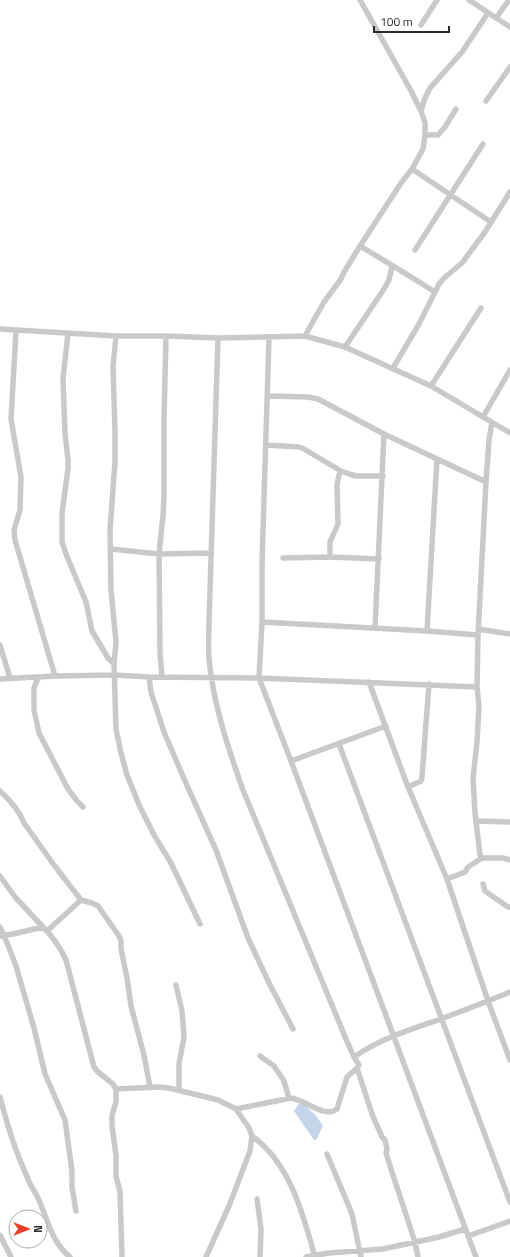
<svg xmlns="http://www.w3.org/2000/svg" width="510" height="1257" viewBox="0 0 510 1257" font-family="'Titillium Web',sans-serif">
	<rect width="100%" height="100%" fill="#fff"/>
	<path fill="#c3d4eb" d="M301 1101 317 1117 323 1126 316 1140H314L294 1111Z"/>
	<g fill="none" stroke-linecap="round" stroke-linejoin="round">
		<path stroke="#c9c9c9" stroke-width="5.5" d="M469 0 510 27
			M496 18 509 0
			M421 25 437 0
			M486 101 510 67
			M421 111 425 98 430 88 462 52 488 13
			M425 135H438L445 127 456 109
			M412 169 491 222
			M360 246C385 261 410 276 435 292
			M415 250 483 144
			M0 329 116 336H166L218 338 305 336 345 347 431 386 510 433
			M16 331 11 419 21 477 20 510 14 530 15 540 55 676
			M68 333 63 379 65 433 68 460V469L62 513V542L66 554 86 602 92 631 108 658 114 664
			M116 336 113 366 115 431V462L110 530 111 590 116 642 114 664 116 729 121 753 127 775 140 807 154 835 171 863 200 924
			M305 336 324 302 341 279 344 272 360 246 401 183 412 169 423 149 425 135V123L421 111 410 89 360 0
			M269 337 262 564V622L259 678 291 761 476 1257
			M218 338 209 622C209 634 208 646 209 659 213 703 228 748 243 790L346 1039 354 1057 359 1065 357 1068 347 1077 337 1109C325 1119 304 1099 291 1098L236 1109
			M345 347 384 289 389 280 392 266
			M393 368 419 324 439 284 444 278 462 263 485 232 510 192
			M431 386 481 308
			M268 396 308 397 318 399 384 434 486 482
			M483 417 510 370
			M492 422 489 440 486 482 478 635 477 687 479 706 477 742 473 778 475 813 480 855 482 858H503L510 860
			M266 445 299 447 304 449 341 471 349 474 356 476H383
			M111 549 159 554 211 553
			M330 557V542L338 524 337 485 339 475 341 471
			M283 558 330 557 379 559
			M262 622 427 631 478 635
			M375 628 384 434
			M478 629 510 634
			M427 631 437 459
			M0 645 10 678
			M40 677 37 680 34 688V710L39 733 68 789 77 801 83 807
			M149 677 151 692 164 732 185 781 216 850 248 938 269 983 293 1029
			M162 677 160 653 159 554 163 516 164 495V419L166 336
			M0 679 55 676 115 675 149 677 259 678 477 687
			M369 682 408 787 447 879 488 1001 510 1060
			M339 744 510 1202
			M291 761 386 726
			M408 787 421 781 422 777 429 684
			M0 791C10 800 19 810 24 823L54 865 81 900 92 903 98 906 119 936 121 941V949L127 978 131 1006 144 1055 150 1087
			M476 821 510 822
			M0 876 15 897 43 927
			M447 879 465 872 468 867 482 858
			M483 884 485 891 508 907H510
			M0 927 8 945 16 966 34 1028 45 1074 65 1120 72 1171V1187L76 1211
			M47 931 81 900
			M0 936 13 934 43 927C53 937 60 947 66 960L94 1067 98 1072 113 1084 116 1089V1102L112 1115V1126L116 1155V1176L120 1192 122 1257
			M176 985 182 1011 184 1037 179 1064V1090
			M260 1056 274 1066 284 1081 289 1098
			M354 1057C380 1039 409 1030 438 1020 462 1011 486 1002 510 992
			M357 1068 372 1114 382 1137 385 1140 387 1149 386 1153 391 1169 415 1242 418 1257
			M116 1089 158 1087 169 1088 218 1100 236 1109 249 1128 252 1136 250 1151 229 1206 206 1257
			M0 1097C7 1125 16 1153 28 1179 30 1186 35 1191 38 1198 47 1218 52 1243 70 1257
			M252 1136C290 1163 303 1214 315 1257
			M327 1154 352 1214 361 1257
			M257 1199 261 1229 260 1257
			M0 1235 11 1257
			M468 1236 510 1221
			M306 1257 329 1253 383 1249 439 1237 465 1229"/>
	</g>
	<g transform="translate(28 1229) rotate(90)"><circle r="19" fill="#ffffff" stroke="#ababab"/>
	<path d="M0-3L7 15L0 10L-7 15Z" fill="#e84028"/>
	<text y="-6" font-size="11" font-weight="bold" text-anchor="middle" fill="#2c2c2c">N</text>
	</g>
	<path d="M374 26v6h75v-6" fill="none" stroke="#2c2c2c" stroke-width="2"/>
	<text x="380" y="26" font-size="12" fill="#2c2c2c" stroke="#ffffff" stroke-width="3" paint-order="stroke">100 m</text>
</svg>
